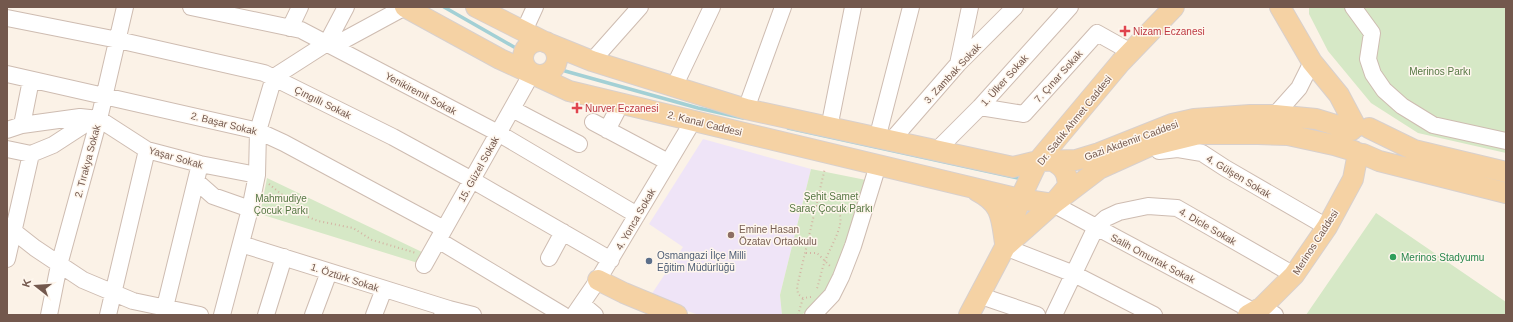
<svg xmlns="http://www.w3.org/2000/svg" width="1513" height="322" viewBox="0 0 1513 322" font-family="Arial,sans-serif">
	<rect width="100%" height="100%" fill="#fbf2e7"/>
	<path fill="#efe4f7" d="M703 139 811 169 780 295 782 315H699L649 298 683 247 649 224Z"/>
	<path fill="#d6e8c6" d="M1309 7H1506V153L1418 133 1371 103 1328 51 1309 14Z
		M811 169 866 180 846 243 827 291 802 315H782L780 295Z
		M267 178 422 252 418 263 260 214Z
		M1376 213 1506 302V315H1306Z"/>
	<g fill="none" stroke-linecap="round" stroke-linejoin="round">
		<path stroke="#a3d0d5" stroke-width="3.5" d="M444 7 514 47
			M565 71 698 108 743 118
			M788 128 1018 178"/>
		<g stroke="#cebcb1" stroke-width="18">
			<path id="minor" d="M191 7 301 30 498 133 637 215
				M1353 7 1372 33 1368 59 1373 74 1384 90 1402 106 1433 125 1506 141
				M7 18 118 40 264 73 393 137 472 180 611 260
				M290 28 300 7
				M524 31 535 7
				M333 46 405 7
				M592 61 640 7
				M958 64 970 7
				M7 74 258 131 284 143 444 229
				M674 87 712 7
				M980 107 1024 114 1097 33 1131 52
				M512 109 579 144
				M746 109 783 7
				M1275 115 1299 88 1312 62
				M593 122 668 162
				M22 125 31 80
				M829 128 853 7
				M7 130 22 125 80 117 99 119 147 150 200 164 257 175
				M607 130 621 103
				M877 139 911 7
				M891 141 958 64 1015 7
				M7 149 31 154 53 145 93 119
				M936 151 980 107 1070 7
				M1159 151 1178 149 1202 153 1225 168 1327 227
				M196 181 213 196 250 209
				M1053 204 1253 311
				M7 226 35 248 83 280 133 301 200 315
				M438 240 563 315
				M241 244 449 309
				M1005 247 1074 274 1154 315
				M549 258 563 232
				M7 259 31 154
				M424 265 532 73
				M978 295 1037 315
				M582 304 595 315
				M165 307 200 164
				M1262 307 1275 315
				M49 315 59 265 99 119 125 7
				M108 315 147 150
				M222 315 250 209 257 175 258 131 274 77 327 43 346 7
				M266 315 284 257
				M313 315 329 272
				M374 315 384 289
				M442 315 449 309 473 315
				M574 315 598 280 693 121
				M813 315 832 295 841 277 853 246 878 165
				M1054 315 1096 227 1106 218 1119 212 1148 206 1177 208 1294 275"/>
		</g>
		<g stroke="#d8d0cd" stroke-width="22">
			<path id="major" d="M405 7 500 59 569 91 1020 199 1053 204 1099 169 1150 146 1199 134H1258L1288 135 1334 145 1354 151
				M476 7 545 42 592 61 746 109 1013 167 1038 161 1076 160 1099 153 1172 124 1194 119 1250 115H1275L1316 119 1352 130
				M1280 7 1312 62 1339 95 1356 127
				M523 58a17 17 0 1 1 34 0a17 17 0 1 1-34 0Z
				M1369 128 1414 150 1506 172
				M1363 154 1379 161 1506 193
				M977 191C1002 204 1001 217 1005 243
				M1006 246 1053 204 1068 186C1067 173 1065 168 1053 161
				M598 280 624 293 677 315
				M969 315 1005 247 1020 199 1038 161 1121 62 1174 7
				M1248 315 1262 307 1294 275 1327 227 1353 179 1358 153"/>
		</g>
		<path stroke="#d4b3a3" stroke-width="2" stroke-dasharray="1 3" stroke-linecap="butt" d="M269 184 281 194 294 200 308 217 318 221 353 228 372 240 416 253
			M816 206C860 203 833 240 825 261 821 271 820 281 816 291
			M837 209 850 207
			M806 253H817L831 267
			M811 297 803 298 798 294 797 287 825 168
			M798 315 803 298"/>
		<use href="#minor" stroke="#fff" stroke-width="16"/>
		<use href="#major" stroke="#f5d2a4" stroke-width="20"/>
	</g>
	<g fill="#e0444e" stroke="#fef6ed" stroke-width="1.5">
		<path d="M1123 25h4v4h4v4h-4v4h-4v-4h-4v-4h4z"/>
		<path d="M575 102h4v4h4v4h-4v4h-4v-4h-4v-4h4z"/>
	</g>
	<circle fill="#8d6e63" stroke="#fef6ed" stroke-width="1.5" cx="731" cy="235" r="4"/>
	<circle fill="#2e9e5b" stroke="#fef6ed" stroke-width="1.5" cx="1393" cy="257" r="4"/>
	<circle fill="#5c6f8a" stroke="#fef6ed" stroke-width="1.5" cx="649" cy="261" r="4"/>
	<g text-anchor="middle" stroke-width="3" stroke-linejoin="round" paint-order="stroke">
		<g font-size="10" fill="#be3a42" stroke="#fef6ed" text-anchor="start">
			<text x="1133" y="35">Nizam Eczanesi</text>
			<text x="585" y="112">Nurver Eczanesi</text>
		</g>
		<g font-size="10" fill="#577845" stroke="#fef6ed">
			<text x="1440" y="75">Merinos Parkı</text>
			<text x="831" y="200">Şehit Samet<tspan x="831" dy="12">Saraç Çocuk Parkı</tspan></text>
			<text x="281" y="202">Mahmudiye<tspan x="281" dy="12">Çocuk Parkı</tspan></text>
		</g>
		<g font-size="10" fill="#73584d" stroke="#fef6ed">
			<text transform="translate(952 73) rotate(-47)" y="4">3. Zambak Sokak</text>
			<text transform="translate(1058 76) rotate(-48)" y="4">7. Çınar Sokak</text>
			<text transform="translate(1004 80) rotate(-48)" y="4">1. Ülker Sokak</text>
			<text transform="translate(421 93) rotate(28)" y="4">Yenikiremit Sokak</text>
			<text transform="translate(323 102) rotate(26)" y="4">Çıngıllı Sokak</text>
			<text transform="translate(1074 120) rotate(-51)" y="4">Dr. Sadık Ahmet Caddesi</text>
			<text transform="translate(224 123) rotate(14)" y="4">2. Başar Sokak</text>
			<text transform="translate(705 123) rotate(14)" y="4">2. Kanal Caddesi</text>
			<text transform="translate(1131 140) rotate(-20)" y="4">Gazi Akdemir Caddesi</text>
			<text transform="translate(176 157) rotate(16)" y="4">Yaşar Sokak</text>
			<text transform="translate(87 161) rotate(-75)" y="4">2. Tırakya Sokak</text>
			<text transform="translate(478 169) rotate(-61)" y="4">15. Güzel Sokak</text>
			<text transform="translate(1239 176) rotate(31)" y="4">4. Gülşen Sokak</text>
			<text transform="translate(635 219) rotate(-60)" y="4">4. Yonca Sokak</text>
			<text transform="translate(1208 226) rotate(30)" y="4">4. Dicle Sokak</text>
			<text transform="translate(1315 242) rotate(-57)" y="4">Merinos Caddesi</text>
			<text transform="translate(1153 258) rotate(28)" y="4">Salih Omurtak Sokak</text>
			<text transform="translate(345 277) rotate(18)" y="4">1. Öztürk Sokak</text>
		</g>
		<g font-size="10" fill="#785e54" stroke="#fef6ed" text-anchor="start">
			<text x="739" y="233">Emine Hasan<tspan x="739" dy="12">Özatav Ortaokulu</tspan></text>
		</g>
		<g font-size="10" fill="#4e5e75" stroke="#fef6ed" text-anchor="start">
			<text x="657" y="259">Osmangazi İlçe Milli<tspan x="657" dy="12">Eğitim Müdürlüğü</tspan></text>
		</g>
		<g font-size="10" fill="#27864d" stroke="#fef6ed" text-anchor="start">
			<text x="1401" y="261">Merinos Stadyumu</text>
		</g>
	</g>
	<rect width="1513" height="322" fill="none" stroke="#73584d" stroke-width="16"/>
	<g transform="translate(36 286) rotate(287)" stroke="#fef6ed" stroke-width="3" paint-order="stroke">
	<path d="M0-3L7 15L0 10L-7 15Z" fill="#73584d"/>
	<text y="-6" font-size="11" font-weight="bold" text-anchor="middle" fill="#73584d">K</text>
	</g>
</svg>
